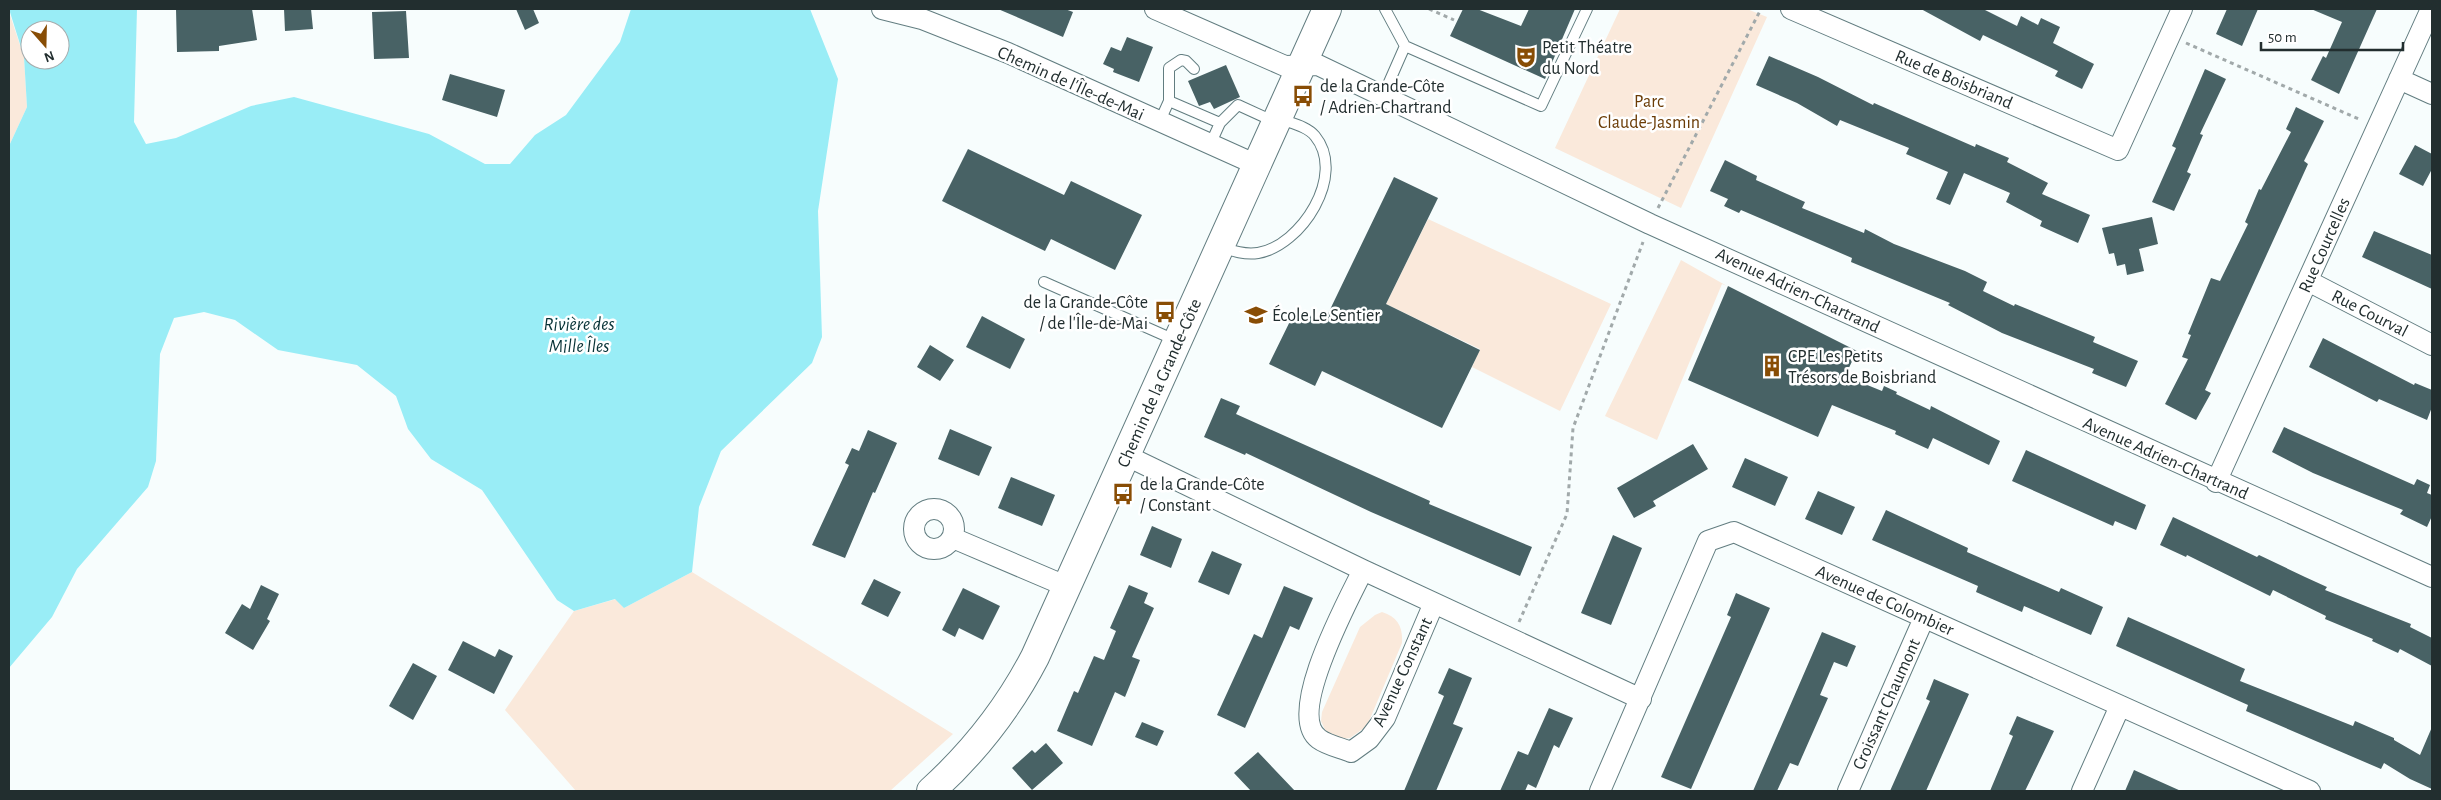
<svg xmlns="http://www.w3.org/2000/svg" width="2441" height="800" viewBox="0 0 2441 800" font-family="'Alegreya Sans',sans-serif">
	<rect width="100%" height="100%" fill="#f7fdfd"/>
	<path fill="#fae9db" d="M1620 9H1747L1767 17 1681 208 1555 148Z
		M9 12 24 57 27 107 9 146Z
		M1428 219 1611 304 1560 411 1472 367 1480 349 1386 304Z
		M1681 260 1727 286 1722 284 1657 440 1605 416Z
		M692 572 953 734 890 791H576L505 710 574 611 616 599 624 608Z
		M1382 612C1398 617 1403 627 1402 643L1367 726 1350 738 1343 739 1327 734 1321 721 1322 712 1360 627 1375 615Z"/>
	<path fill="#99edf6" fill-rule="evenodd" d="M9 9H137L134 122 146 144 176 138 251 106 294 97 429 134 485 164H510L535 135 566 115 620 42 631 9H810L838 79 818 211 822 337 812 363 721 451 699 507 692 572 624 608 615 599 574 611 557 600 482 490 431 459 408 429 396 396 357 365 278 350 235 320 204 312 174 318 160 354 156 461 148 487 77 569 52 617 9 668V146L27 107 24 57ZM30 30H60V60H30Z"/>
	<path fill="#486265" d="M176 9H252L257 40 219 46V51L177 52Z
		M284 9H311L313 29 285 31Z
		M516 9H533L539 23 525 30Z
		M998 9H1065L1073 12 1063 37Z
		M1463 9H1477L1521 26 1529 9H1575L1545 79 1450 36Z
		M1921 9H1983L2017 26 2021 16 2038 25 2041 18 2060 27 2053 43 2094 64 2082 89 2055 76 2058 71 1983 35 1980 41Z
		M2227 9H2258L2242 46 2216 34Z
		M2311 9H2377L2339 94 2311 80 2323 56 2326 58 2342 22Z
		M406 11 409 58 374 59 372 12Z
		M1127 37 1153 47 1139 82 1113 72 1114 69 1103 64 1111 47 1121 51Z
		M1769 56 1818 77 1873 105 1874 103 1975 147 1976 144 2009 158 2007 162 2048 183 2042 194 2090 215 2078 243 2040 226 2042 221 2006 202 2010 193 1964 173 1950 205 1936 199 1948 172 1906 154 1909 148 1840 120 1837 126 1797 103 1756 85Z
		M1226 65 1240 97 1214 109 1210 102 1199 106 1188 81Z
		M2205 69 2226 79 2200 134 2203 135 2187 172 2191 174 2174 211 2152 202 2176 148 2172 146Z
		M450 74 505 90 497 117 442 100Z
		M2296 107 2324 121 2304 161 2308 164 2205 390 2211 393 2196 420 2165 404 2188 359 2182 357 2191 335 2188 334 2211 278 2220 281 2248 224 2245 222 2259 189 2261 190 2291 132 2286 129Z
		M2415 145 2432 154V169L2423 186 2399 174Z
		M968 149 1064 195 1071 181 1142 215 1115 270 1051 239 1045 251 942 201Z
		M1725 160 1757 176 1756 180 1805 202 1802 208 1864 233 1865 229 1894 244 1965 271 1987 282 1983 291 2014 306 2015 304 2095 337 2093 342 2138 361 2126 387 2092 373 2094 369 2002 333 1948 305 1950 303 1851 262 1852 258 1741 210 1739 213 1724 206 1728 199 1710 191Z
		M1394 177 1438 198 1386 304 1480 350 1442 428 1322 371 1315 386 1269 364 1296 309 1324 322Z
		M2152 217 2158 244 2139 249 2144 271 2127 275 2125 264 2117 266 2114 253 2109 254 2102 228Z
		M2374 231 2432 255V289L2362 257Z
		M1728 286 1857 351 1845 376 1882 391 1884 386 1897 392 1896 394 1930 410 1931 406 2000 441 1989 465 1933 438 1928 449 1895 434 1896 431 1832 405 1818 437 1688 380Z
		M982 316 1025 339 1010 369 966 347Z
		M2323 338 2414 385 2415 383 2432 390V407L2427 420 2379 399 2377 402 2309 367Z
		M930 345 954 360 940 381 917 367Z
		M1221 398 1240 406 1236 414 1430 501 1429 504 1532 547 1520 576 1371 512 1246 453 1245 455 1204 437Z
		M2284 427 2414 485 2417 479 2430 485 2427 493 2432 495V516L2427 527 2400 514 2403 510 2313 473 2272 452Z
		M950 429 992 447 979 476 938 459Z
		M868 430 897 443 875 493 873 492 845 558 812 545 849 465 845 463 852 448 859 451Z
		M1693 444 1708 469 1653 501 1656 506 1634 518 1617 488Z
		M2026 450 2146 505 2136 530 2115 521 2113 526 2012 481Z
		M1745 458 1788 477 1775 506 1732 487Z
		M1011 477 1055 495 1042 526 998 508Z
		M1818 491 1855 507 1842 535 1805 519Z
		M1886 510 1968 548 1967 552 2059 592 2061 588 2103 607 2091 635 2024 606 2022 612 1976 592 1978 586 1872 540Z
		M2173 517 2257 557 2259 555 2305 577 2327 587 2325 590 2411 624 2410 627 2432 638V666L2400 649 2398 653 2372 641 2373 639 2325 619 2326 616 2273 590 2270 596 2187 555 2186 557 2160 545Z
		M1152 526 1182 539 1171 568 1140 555Z
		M1613 535 1642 548 1611 625 1581 613Z
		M1212 551 1242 564 1229 595 1198 582Z
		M874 579 901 592 888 617 861 604Z
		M261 585 279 594 267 619 270 621 253 650 225 633 242 604 250 609Z
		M1129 585 1148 593 1144 603 1154 608 1132 657 1140 660 1125 697 1115 692 1092 746 1057 731 1074 691 1078 693 1094 656 1104 660 1116 631 1110 628Z
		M1284 586 1313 598 1299 630 1290 626 1245 728 1217 715 1254 634 1262 638Z
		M963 588 1000 606 983 640 959 628 955 637 942 630Z
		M1736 593 1770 608 1691 789 1661 777 1731 617 1727 615Z
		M2128 617 2245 669 2240 681 2353 726 2355 721 2394 738V740L2420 755 2432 727V789L2410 779 2384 763 2381 769 2246 711 2248 705 2116 646Z
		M1822 632 1856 646 1847 667 1834 662 1820 695 1828 698 1798 766 1790 763 1777 791H1753Z
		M463 641 495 657 499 649 513 656 494 694 448 670Z
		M413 663 437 676 413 720 389 706Z
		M1449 668 1472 678 1453 724 1463 728 1436 791H1404L1444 696 1438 693Z
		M1934 679 1969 694 1926 791H1890L1930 701 1926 699Z
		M1549 708 1573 718 1559 748 1554 745 1536 788 1528 784 1525 791H1500L1518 751 1528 755Z
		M2017 716 2054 731 2025 791H1990L2013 736 2009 734Z
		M1142 722 1164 731 1157 746 1135 737Z
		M1046 743 1063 763 1032 790 1012 768 1032 750 1035 753Z
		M1258 752 1295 791H1251L1234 773Z
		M2134 770 2181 791H2125Z"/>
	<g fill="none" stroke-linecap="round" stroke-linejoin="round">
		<g stroke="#627d80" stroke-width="12">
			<path id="lane" d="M1385 9 1405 46
				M1383 96 1405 46 1541 106 1587 9
				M1169 101V68L1181 60 1186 61 1194 69
				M1159 123 1169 101 1220 123 1238 105 1275 122
				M1210 145 1220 123
				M1221 247C1233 251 1245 255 1258 253 1301 246 1347 175 1315 136 1307 126 1290 123 1278 118
				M1044 282 1175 340"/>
		</g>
		<g stroke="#627d80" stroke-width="22">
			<path id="street" d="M882 9 922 19 1008 53 1257 165
				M1155 9 1285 66 1318 65 1650 224 2432 577
				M1791 9 2118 150 2182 9
				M2399 79 2432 94
				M2308 281 2432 345
				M1127 456 1363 570 1641 699
				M2216 482 2431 9
				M914 529a20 20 0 1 1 40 0a20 20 0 1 1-40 0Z
				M953 538 1068 587
				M1363 570C1349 599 1285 715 1319 739 1327 745 1341 748 1351 752L1369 739 1385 718 1434 603
				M1600 791 1708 541 1734 532 2310 791
				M1848 791 1924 618
				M2082 791 2120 706"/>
		</g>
		<g stroke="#627d80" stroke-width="30">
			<path id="secondary" d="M931 791C973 753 1009 707 1035 657L1327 9"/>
		</g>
		<path stroke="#a1a9aa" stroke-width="3" stroke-dasharray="4 4" stroke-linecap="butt" d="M1429 9 1454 20
			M2186 43 2361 120
			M1658 208 1761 9
			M1519 622 1567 514 1573 428 1643 242"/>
		<use href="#lane" stroke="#fff" stroke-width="10"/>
		<use href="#street" stroke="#fff" stroke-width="20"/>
		<use href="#secondary" stroke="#fff" stroke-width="28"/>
	</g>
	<defs>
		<g id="theatre-bare" transform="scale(1.725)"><path d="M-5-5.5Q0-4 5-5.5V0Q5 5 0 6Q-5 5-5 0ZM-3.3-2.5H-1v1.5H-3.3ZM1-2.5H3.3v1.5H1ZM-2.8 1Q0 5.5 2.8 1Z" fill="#884d05" stroke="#fff" stroke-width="2.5" paint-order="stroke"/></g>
		<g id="bus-bare" transform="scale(1.725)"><path d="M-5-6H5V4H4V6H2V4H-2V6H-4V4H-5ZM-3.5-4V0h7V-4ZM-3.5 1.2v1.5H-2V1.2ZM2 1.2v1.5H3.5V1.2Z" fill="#884d05" stroke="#fff" stroke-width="2.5" paint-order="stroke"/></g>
		<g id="school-bare" transform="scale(1.725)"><path d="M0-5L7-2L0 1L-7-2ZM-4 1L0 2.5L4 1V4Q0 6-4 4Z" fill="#884d05" stroke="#fff" stroke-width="2.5" paint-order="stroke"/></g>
		<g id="building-bare" transform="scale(1.725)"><path d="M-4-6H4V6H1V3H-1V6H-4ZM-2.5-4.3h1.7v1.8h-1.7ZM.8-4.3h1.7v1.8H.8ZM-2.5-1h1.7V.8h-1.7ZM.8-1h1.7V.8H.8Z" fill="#884d05" stroke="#fff" stroke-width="2.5" paint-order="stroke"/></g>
	</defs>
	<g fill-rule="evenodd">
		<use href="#theatre-bare" x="1526" y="57"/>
		<use href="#bus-bare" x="1303" y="96"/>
		<use href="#bus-bare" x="1165" y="312"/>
		<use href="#school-bare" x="1256" y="315"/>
		<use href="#building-bare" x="1772" y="366"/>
		<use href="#bus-bare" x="1123" y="494"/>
	</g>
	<g text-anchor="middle" stroke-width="5" stroke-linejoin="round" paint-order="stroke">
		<g font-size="18" fill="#222e2f" stroke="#fff" text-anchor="start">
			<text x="1542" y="53">Petit Théatre<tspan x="1542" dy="21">du Nord</tspan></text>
			<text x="1320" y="92">de la Grande-Côte<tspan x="1320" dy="21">/ Adrien-Chartrand</tspan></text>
			<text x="1148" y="308" text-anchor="end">de la Grande-Côte<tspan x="1148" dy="21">/ de l'Île-de-Mai</tspan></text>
			<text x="1272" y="321">École Le Sentier</text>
			<text x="1788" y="362">CPE Les Petits<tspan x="1788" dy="21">Trésors de Boisbriand</tspan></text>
			<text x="1140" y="490">de la Grande-Côte<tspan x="1140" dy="21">/ Constant</tspan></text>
		</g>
		<g font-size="18" fill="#222e2f" stroke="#fff">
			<text transform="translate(1954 79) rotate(23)" y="6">Rue de Boisbriand</text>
			<text transform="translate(1071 83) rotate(24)" y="6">Chemin de l'Île-de-Mai</text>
			<text transform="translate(2324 245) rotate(-66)" y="6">Rue Courcelles</text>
			<text transform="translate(1798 290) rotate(25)" y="6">Avenue Adrien-Chartrand</text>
			<text transform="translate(2370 313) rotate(27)" y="6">Rue Courval</text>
			<text transform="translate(1159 383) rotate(-66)" y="6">Chemin de la Grande-Côte</text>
			<text transform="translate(2166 458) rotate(24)" y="6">Avenue Adrien-Chartrand</text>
			<text transform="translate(1885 600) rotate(24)" y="6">Avenue de Colombier</text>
			<text transform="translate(1402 672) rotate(-65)" y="6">Avenue Constant</text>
			<text transform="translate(1886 704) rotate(-66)" y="6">Croissant Chaumont</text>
		</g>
		<g font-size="18" fill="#6b3c06" stroke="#fff">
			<text x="1649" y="107">Parc<tspan x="1649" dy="21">Claude-Jasmin</tspan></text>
		</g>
		<g font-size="19" font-style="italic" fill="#073236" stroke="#fff">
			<text x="579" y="330">Rivière des<tspan x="579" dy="22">Mille Îles</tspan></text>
		</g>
	</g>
	<rect width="2441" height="800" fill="none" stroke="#222e2f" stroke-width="20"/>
	<g transform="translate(45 45) rotate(160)"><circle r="24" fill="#ffffff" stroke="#a7abac"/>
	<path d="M0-4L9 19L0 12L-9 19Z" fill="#884d05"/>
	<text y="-8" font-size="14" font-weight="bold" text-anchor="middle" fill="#222e2f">N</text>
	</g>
	<path d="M2261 42v8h142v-8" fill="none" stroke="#222e2f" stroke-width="2.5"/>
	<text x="2268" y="42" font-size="15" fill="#222e2f" stroke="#ffffff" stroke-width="4" paint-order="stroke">50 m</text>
</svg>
